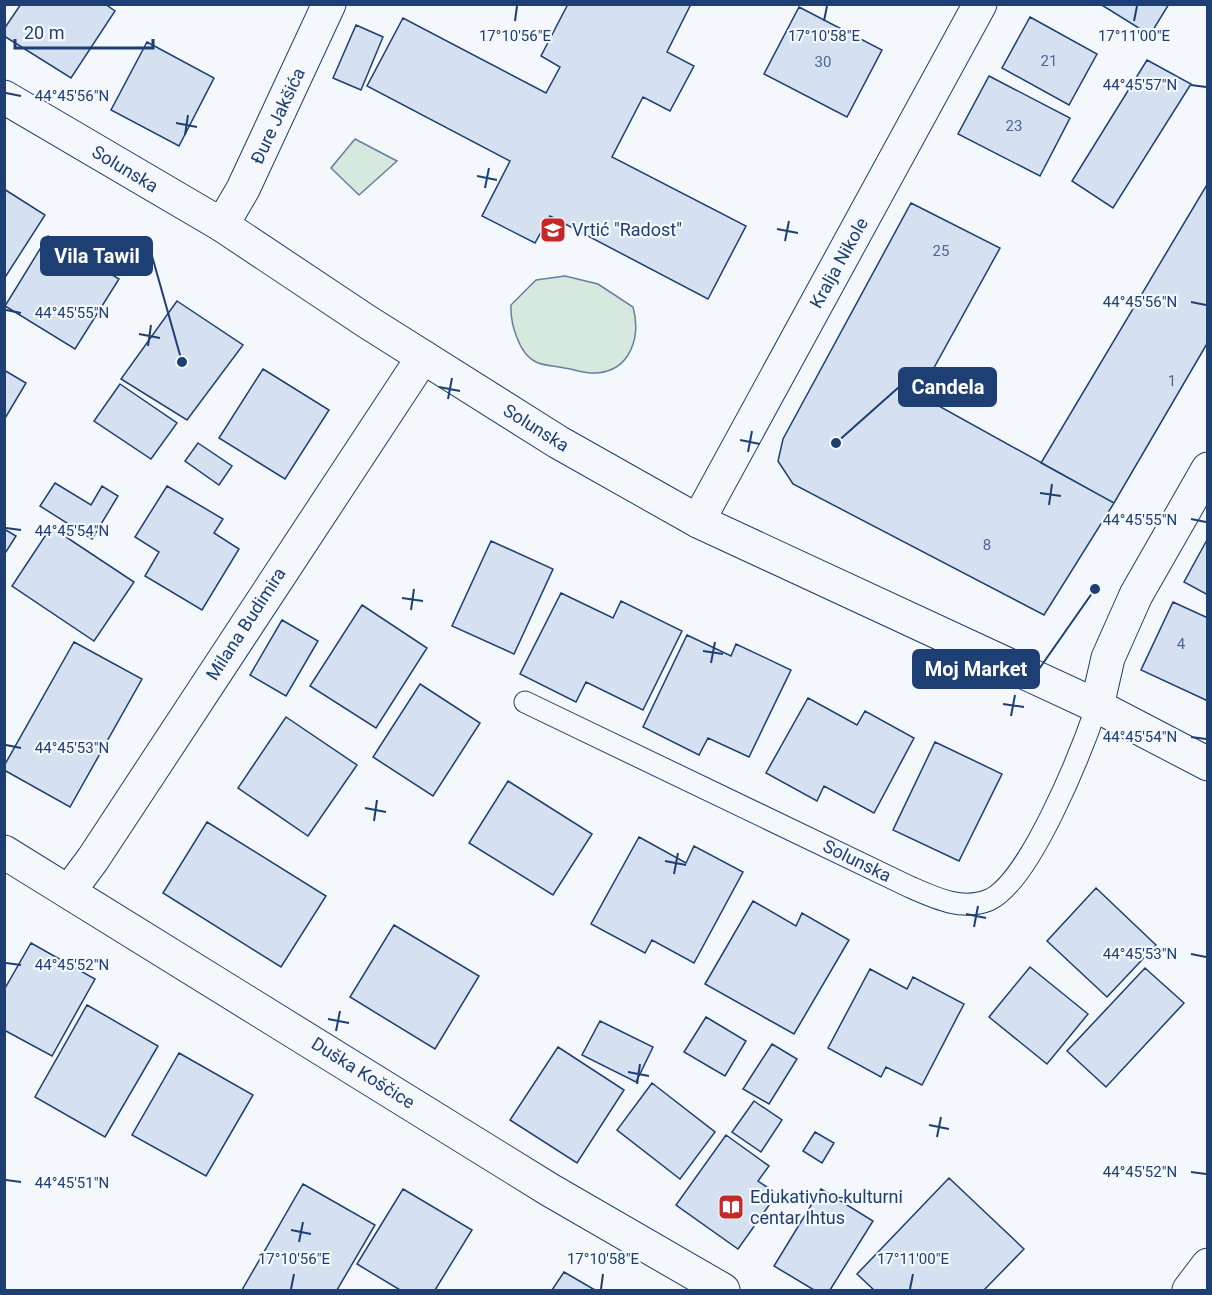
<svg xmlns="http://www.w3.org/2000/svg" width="1212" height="1295" viewBox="0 0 1212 1295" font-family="Roboto,sans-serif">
	<rect width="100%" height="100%" fill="#f4f7fb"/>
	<path fill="#d7e8df" stroke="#687fa3" stroke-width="1.5" d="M355 139 397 161 359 195 331 168Z
		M565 276 598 284 633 307C641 336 631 371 596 373 586 374 574 369 564 368 556 366 544 366 536 362 519 354 510 323 511 305L536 280Z"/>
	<path fill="#d5e0f0" stroke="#1d3f73" stroke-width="1.5" d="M21 4H105L115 11 71 78 4 36V29Z
		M568 4H691L667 52 694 66 670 111 643 97 612 157 746 226 708 299 550 216 535 243 482 216 510 161 367 86 403 18 546 93 560 67 541 56Z
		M1100 4H1169L1150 35Z
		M799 7 882 50 847 117 764 74Z
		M1030 17 1097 54 1069 105 1002 68Z
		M356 25 383 37 361 90 333 78Z
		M147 42 214 78 179 146 111 110Z
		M1147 60 1191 84 1113 208 1072 181Z
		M989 76 1070 118 1040 176 958 134Z
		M1208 183V342L1114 503 1041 463Z
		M4 189 45 215 4 279Z
		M911 203 1000 248 919 395 1114 503 1044 615 793 484 778 461 783 439Z
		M48 236 119 279 75 349 5 306Z
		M177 301 243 345 187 420 121 379Z
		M263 369 329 410 285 479 219 438Z
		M4 370 26 383 4 420Z
		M120 384 177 423 151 459 94 421Z
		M198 443 232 466 219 485 185 461Z
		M55 483 91 505 102 486 118 496 92 539 40 506Z
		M167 486 223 519 214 533 239 549 202 610 145 576 159 552 135 537Z
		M51 527 134 582 94 641 12 586Z
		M4 529 16 536 4 555Z
		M1208 538V595L1184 582Z
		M491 541 553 569 514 654 452 626Z
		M561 593 613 618 621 601 682 631 643 710 586 682 576 702 520 674Z
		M1173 602 1208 618V701L1141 670Z
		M362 605 427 648 376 728 310 686Z
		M282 620 318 641 286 696 250 675Z
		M687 635 731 656 736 644 791 670 749 757 708 738 699 755 643 727Z
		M74 642 142 679 70 807 4 770V766Z
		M420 684 480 723 433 796 373 757Z
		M808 698 857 725 865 711 914 738 874 813 824 786 817 801 766 773Z
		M286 717 357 765 308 836 238 788Z
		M935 742 1002 774 959 861 893 830Z
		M508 781 592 834 553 895 469 843Z
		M207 822 326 896 281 967 163 893Z
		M639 837 686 863 694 846 743 872 694 963 652 940 645 953 591 924Z
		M1096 888 1156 945 1107 997 1047 941Z
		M753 901 796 926 802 913 849 940 794 1034 705 984Z
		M394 925 479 976 435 1049 350 997Z
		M31 943 95 979 52 1056 4 1030V990Z
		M1030 967 1088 1014 1047 1064 989 1017Z
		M1145 968 1184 1003 1106 1087 1067 1051Z
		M870 969 907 989 913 977 964 1004 922 1085 886 1067 881 1077 828 1048Z
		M87 1005 158 1046 105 1137 35 1097Z
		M706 1017 746 1041 725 1076 684 1052Z
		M600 1021 653 1047 636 1082 582 1055Z
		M772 1044 797 1059 769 1104 743 1089Z
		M558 1047 624 1090 577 1163 510 1120Z
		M179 1053 253 1095 206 1176 132 1135Z
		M652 1083 715 1132 680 1179 617 1130Z
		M754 1101 782 1120 761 1152 732 1132Z
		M815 1132 834 1143 822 1163 803 1151Z
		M726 1135 769 1166 758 1181 777 1194 738 1249 676 1205Z
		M949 1178 1024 1249 984 1290H874L857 1274Z
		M303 1184 375 1225 337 1290H242Z
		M403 1189 472 1230 435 1290H400L357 1264Z
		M821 1189 873 1221 830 1290H814L774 1266Z
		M564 1272 595 1290H552Z"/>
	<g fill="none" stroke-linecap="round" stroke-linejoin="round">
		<g stroke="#1d3f73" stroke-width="23">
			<path id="service" d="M525 702 910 887C935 898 962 911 989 900 1030 882 1082 750 1097 706"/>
		</g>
		<g stroke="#1d3f73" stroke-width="35">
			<path id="minor" d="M222 225 243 189 329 4
				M698 521 980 4
				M1097 706 1108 658 1136 595 1208 469
				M4 852 550 1190 723 1290
				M70 890 93 859 423 357"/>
		</g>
		<g stroke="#1d3f73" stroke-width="35">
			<path id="tertiary" d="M4 97 222 225 366 321 558 442 698 521 1097 706 1208 764"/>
		</g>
		<g stroke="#1d3f73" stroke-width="35">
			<path id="secondary" d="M1189 1290 1208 1265"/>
		</g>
		<use href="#service" stroke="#f4f7fb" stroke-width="21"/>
		<use href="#minor" stroke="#f4f7fb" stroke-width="33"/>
		<use href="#tertiary" stroke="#f4f7fb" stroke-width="33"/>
		<use href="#secondary" stroke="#f4f7fb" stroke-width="33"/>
	</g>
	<path fill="none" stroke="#1d3f73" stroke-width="2" d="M515 21 517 6M824 21 827 6M1134 21 1137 6M1191 85 1206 87M6 93 21 96M176 123 197 127M185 135 188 115M477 176 497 180M485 188 489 168M777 229 798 233M785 241 789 221M1191 302 1206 305M6 310 21 313M139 334 160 338M148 346 151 325M439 387 460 391M448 399 452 378M740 440 760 444M748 452 752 431M1040 493 1061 496M1049 505 1052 484M1191 519 1206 522M6 528 21 530M402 598 423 601M411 610 414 589M703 651 723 654M711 663 715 642M1003 704 1024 707M1011 716 1015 695M1191 737 1206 739M6 745 21 748M365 808 386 812M374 821 377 800M665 861 686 865M674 874 678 853M966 914 986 918M974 927 978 906M1191 954 1206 957M6 963 21 965M328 1019 349 1023M336 1031 340 1011M628 1072 649 1076M637 1084 640 1064M929 1125 949 1129M937 1137 941 1117M1191 1172 1206 1174M6 1180 21 1182M291 1230 311 1234M299 1242 303 1222M291 1289 294 1274M601 1289 603 1274M910 1289 913 1274"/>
	<defs>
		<g id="school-square" transform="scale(1.35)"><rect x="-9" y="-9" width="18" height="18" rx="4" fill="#c62828" stroke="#f4f7fb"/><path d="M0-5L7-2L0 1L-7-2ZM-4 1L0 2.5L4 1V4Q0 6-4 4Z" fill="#fff"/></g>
		<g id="library-square" transform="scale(1.35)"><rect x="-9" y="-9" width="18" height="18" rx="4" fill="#c62828" stroke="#f4f7fb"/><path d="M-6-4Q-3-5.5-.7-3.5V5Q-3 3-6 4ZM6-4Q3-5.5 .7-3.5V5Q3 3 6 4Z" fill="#fff"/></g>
	</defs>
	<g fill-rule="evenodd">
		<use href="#school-square" x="553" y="230"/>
		<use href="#library-square" x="731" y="1207"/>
	</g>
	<g text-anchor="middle" stroke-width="4.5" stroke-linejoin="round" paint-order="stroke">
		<g font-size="15" fill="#4b6792">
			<text x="1049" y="66">21</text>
			<text x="823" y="67">30</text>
			<text x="1014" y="131">23</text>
			<text x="941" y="256">25</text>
			<text x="1172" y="386">1</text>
			<text x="987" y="550">8</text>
			<text x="1181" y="649">4</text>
		</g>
		<g font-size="18" fill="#1d3f73" stroke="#f4f7fb">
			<text transform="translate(278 116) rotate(-65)" y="6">Đure Jakšića</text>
			<text transform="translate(125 169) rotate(31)" y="6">Solunska</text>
			<text transform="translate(839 263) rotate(-61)" y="6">Kralja Nikole</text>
			<text transform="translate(536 428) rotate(32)" y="6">Solunska</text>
			<text transform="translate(246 624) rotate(-57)" y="6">Milana Budimira</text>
			<text transform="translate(857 861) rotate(26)" y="6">Solunska</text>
			<text transform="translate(363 1073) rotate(32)" y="6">Duška Koščice</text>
		</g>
		<g font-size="18" fill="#1d3f73" stroke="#f4f7fb" text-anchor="start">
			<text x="572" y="236">Vrtić "Radost"</text>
			<text x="750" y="1203">Edukativno-kulturni<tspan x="750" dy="21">centar Ihtus</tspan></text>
		</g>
	</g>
	<g font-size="15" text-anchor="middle" fill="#1d3f73" stroke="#f4f7fb" stroke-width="4.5" stroke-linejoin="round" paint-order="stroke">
		<text x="515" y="41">17°10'56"E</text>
		<text x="824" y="41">17°10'58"E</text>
		<text x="1134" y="41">17°11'00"E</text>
		<text x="1140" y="90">44°45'57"N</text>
		<text x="72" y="101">44°45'56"N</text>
		<text x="1140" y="307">44°45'56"N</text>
		<text x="72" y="318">44°45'55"N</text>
		<text x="1140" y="525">44°45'55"N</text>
		<text x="72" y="536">44°45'54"N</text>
		<text x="1140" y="742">44°45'54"N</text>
		<text x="72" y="753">44°45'53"N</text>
		<text x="1140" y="959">44°45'53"N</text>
		<text x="72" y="970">44°45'52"N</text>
		<text x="1140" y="1177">44°45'52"N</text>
		<text x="72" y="1188">44°45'51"N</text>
		<text x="294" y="1264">17°10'56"E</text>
		<text x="603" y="1264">17°10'58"E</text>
		<text x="913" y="1264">17°11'00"E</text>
	</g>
	<path fill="none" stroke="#1d3f73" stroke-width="2" d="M182 362L152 256M836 443L899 387M1095 589L1039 669"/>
	<g fill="#1d3f73" stroke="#f4f7fb" stroke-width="2">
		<circle cx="182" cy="362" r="6"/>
		<circle cx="836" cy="443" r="6"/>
		<circle cx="1095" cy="589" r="6"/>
	</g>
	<g fill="#1d3f73" stroke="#1d3f73" stroke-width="2">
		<rect x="41" y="237" width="111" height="38" rx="6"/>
		<rect x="899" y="368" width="97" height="38" rx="6"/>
		<rect x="913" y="650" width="126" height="38" rx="6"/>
	</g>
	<g font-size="20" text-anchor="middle" font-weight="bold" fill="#fff">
		<text x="97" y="263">Vila Tawil</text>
		<text x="948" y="394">Candela</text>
		<text x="976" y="676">Moj Market</text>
	</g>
	<rect width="1212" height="1295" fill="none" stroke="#1d3f73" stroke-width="12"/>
	<path d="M15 39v9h138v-9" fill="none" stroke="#1d3f73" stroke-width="3"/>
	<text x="24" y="39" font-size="18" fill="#1d3f73" stroke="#f4f7fb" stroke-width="4.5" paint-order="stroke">20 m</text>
</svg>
